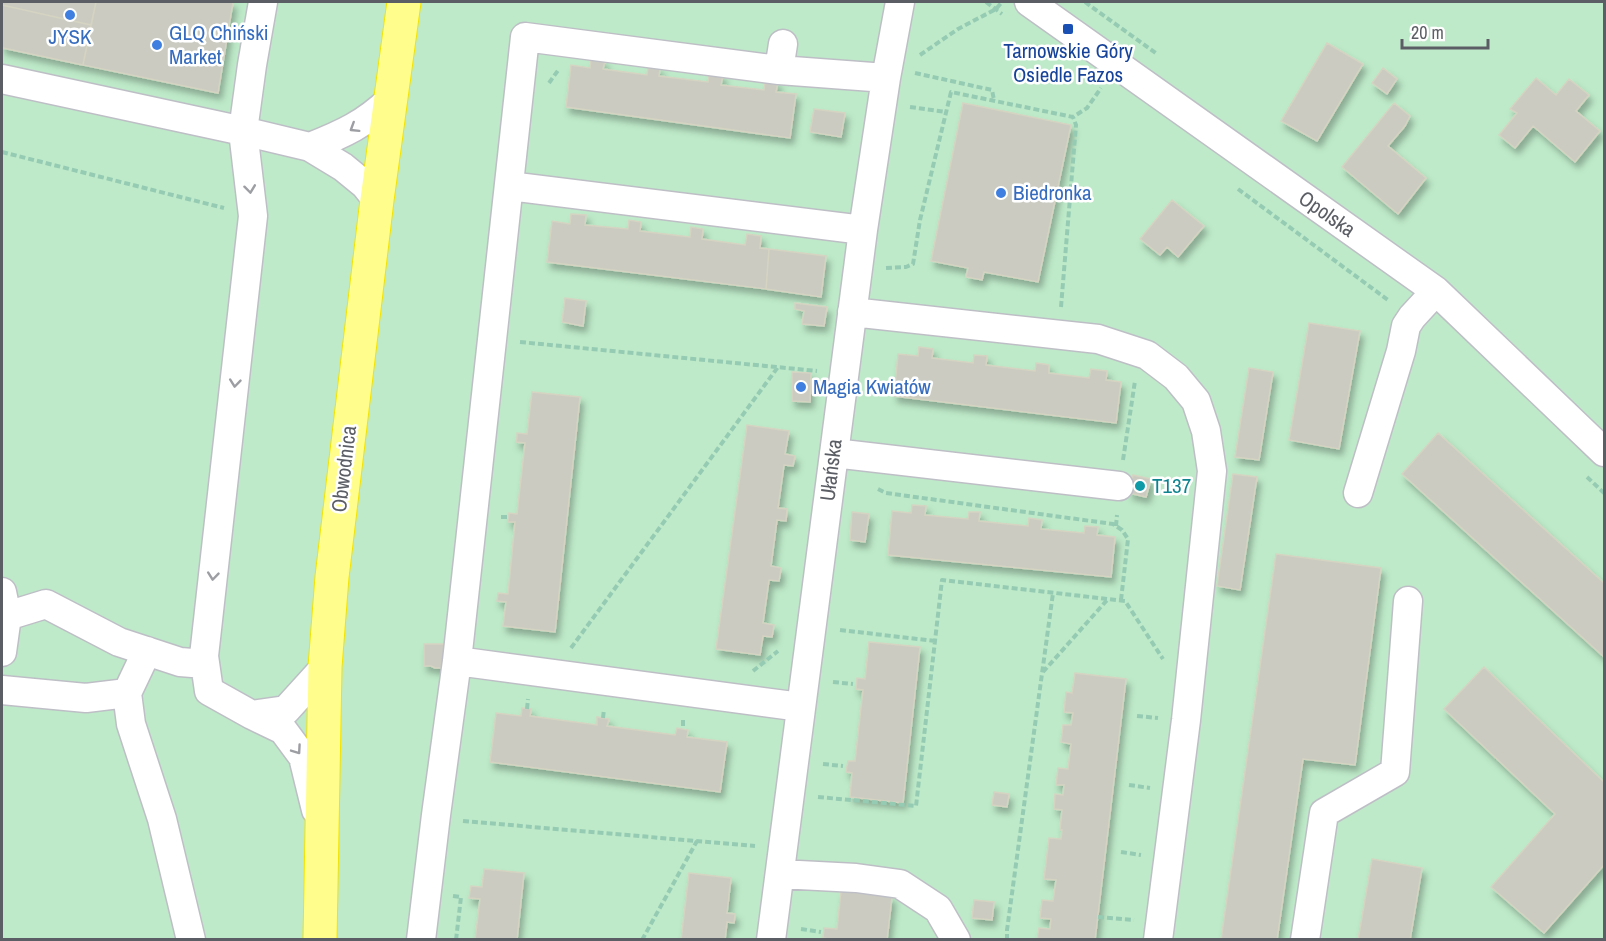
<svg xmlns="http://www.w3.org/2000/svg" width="1606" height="941" viewBox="0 0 1606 941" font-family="'Archivo Narrow',sans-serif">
	<defs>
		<filter id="shadow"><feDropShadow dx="3.5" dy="6" stdDeviation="3" flood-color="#0004"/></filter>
	</defs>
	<rect width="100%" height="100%" fill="#f0f0e4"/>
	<path fill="#beeac9" d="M2 2H1604V939L2 940Z"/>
	<path fill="#cbcbc1" stroke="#d5d4c2" stroke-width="1.5" filter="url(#shadow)" d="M2 2H96L91 25 2 5Z
		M96 2H233L218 93 83 65Z
		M2 5 91 25 83 65 3 48 2 45Z
		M1327 43 1363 64 1317 141 1281 121Z
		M591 59 605 61 603 69 647 75 648 66 660 68 659 76 708 82 709 74 723 75 721 85 764 90 765 81 778 82 776 92 796 94 790 138 566 107 571 65 590 68Z
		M1383 68 1397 79 1387 94 1372 83Z
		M1536 78 1556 95 1569 79 1589 95 1576 111 1600 131 1575 162 1533 126 1515 148 1499 135 1517 113 1510 109Z
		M963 103 1071 125 1038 282 984 272 982 280 966 277 968 268 931 261Z
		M1394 103 1410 116 1405 126 1388 146 1426 178 1398 214 1342 167Z
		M814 109 845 113 841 137 810 132Z
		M1172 200 1204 226 1178 257 1167 247 1160 255 1140 239Z
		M571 214 586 215 585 225 628 229 629 220 641 222 640 231 690 237 691 227 703 229 702 239 745 245 747 234 761 236 760 248 769 249 766 289 547 262 552 221 570 224Z
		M769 249 826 256 821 297 766 289Z
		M565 298 586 301 583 326 562 322Z
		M795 303 827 307 824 326 802 324 804 311 795 309Z
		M1309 323 1360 331 1339 449 1289 440Z
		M919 347 933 349 932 358 973 363 974 355 987 356 986 365 1035 371 1036 363 1044 364 1049 365V373L1089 378 1091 369 1107 371 1106 380 1121 382 1116 423 894 396 898 354 918 356Z
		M1249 368 1273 372 1259 460 1235 457Z
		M792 372 811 373 810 402 792 401Z
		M532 392 580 397 555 632 503 626 506 602 497 601 498 593 508 594 515 522H508L509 513 517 514 525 443 516 442 517 437V433L527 434Z
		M747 425 789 431 785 454 795 456 793 466 784 465 778 508 787 509 786 521 777 520 771 566 781 568 780 575 779 581 769 580 763 623 774 625 772 637 763 636 760 655 716 649Z
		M1438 433 1604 583V657L1402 474Z
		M1233 474 1257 477 1240 590 1217 586Z
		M1133 475 1151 479 1146 497 1129 493Z
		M912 505 926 506 925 515 968 519 969 512H980L979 521 1028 526 1029 518 1042 520 1041 529 1084 533 1085 526 1098 527 1097 535 1115 537 1111 577 888 555 892 511 911 513Z
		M852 512 869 514 865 542 850 540Z
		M1276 554 1381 568 1355 765 1303 759 1277 940H1221Z
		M869 642 920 647 903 803 850 797 852 773 846 772 848 761H855L863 690 856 689 857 678 865 679Z
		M424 644H446L443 668H435L431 666H424Z
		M1484 667 1604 782V865L1544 933 1491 887 1555 814 1444 709Z
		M1075 673 1126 679 1095 940H1037L1039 928 1050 929 1051 919 1040 918 1042 900 1053 901 1056 880 1044 879 1049 838 1061 839 1062 830H1060L1062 810 1054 809 1055 794 1063 795 1064 785H1056L1058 768 1068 769 1071 744 1061 742 1063 725H1071L1073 713 1064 712 1066 692 1072 693Z
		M522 708 531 709 530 716 597 725V717L609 719 607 726 675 735 677 728 688 730 687 737 727 742 720 792 490 762 496 713 521 716Z
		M994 792 1009 794 1007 807 992 805Z
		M1372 859 1422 868 1410 940H1358Z
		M484 869 524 873 517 940H475L480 899 469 898 471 886 482 887Z
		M689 873 731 878 727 913 735 914 734 923 727 922 725 940H681Z
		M841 891 892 897 887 940H834L823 938 824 928 837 929Z
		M974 900 994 902 992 920 972 918Z"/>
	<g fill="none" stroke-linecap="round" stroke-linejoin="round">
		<g stroke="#bebfc6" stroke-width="31">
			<path id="minor" d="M263 2 252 65 243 131 253 216 204 656 209 691 252 715 283 730 303 757 316 810
				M1029 2 1436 291 1604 452
				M779 70 783 44
				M2 79 243 131 310 147 343 167 365 185 377 200
				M310 147C343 134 365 124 391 99
				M509 186 863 230
				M852 312 1098 339 1147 355 1176 377 1196 401 1206 431 1212 471 1186 720 1158 940
				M834 453 1119 486
				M1358 493 1401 351 1406 326 1412 317 1436 291
				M2 592 7 616 2 652
				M7 616 46 604 119 642 180 662 205 664
				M147 651 127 693 131 724 162 819 191 940
				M457 661 801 707
				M2 690 86 698 127 693
				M252 715 286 710 325 667
				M780 874 856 878 900 884 938 909 956 940
				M421 940 436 815 457 661 525 37 779 70 886 78
				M771 940 863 230 886 78 900 2
				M1305 940 1324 813 1395 772 1408 601"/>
		</g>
		<g stroke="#f4e300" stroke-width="35">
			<path id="highway" d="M320 940 325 667 332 577 377 200 404 2"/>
		</g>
		<path stroke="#96cbb3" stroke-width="4" stroke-dasharray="6 3" stroke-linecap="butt" d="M986 2 1002 14
			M1085 2 1157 54
			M920 55 958 29 996 9 1002 2
			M915 73 992 90 994 100
			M549 83 559 69
			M910 107 946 112
			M2 152 224 208
			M1238 189 1388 300
			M886 268 906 267 913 264 920 220 951 92 1073 117 1087 108 1101 88
			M1061 307 1076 125 1073 117
			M520 342 817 371
			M1123 460 1135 381
			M1587 477 1604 493
			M878 489 886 493 1113 524 1122 530 1128 539 1121 600
			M501 517H509
			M1116 526 1117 515
			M840 630 935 641
			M571 648 778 367
			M753 671 778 651
			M1043 672 1108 599
			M833 682 853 684
			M527 709 528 699
			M1137 716 1158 718
			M603 718 604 709
			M683 720V729
			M823 764 843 766
			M1129 785 1150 788
			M818 797 916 806 942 580 1125 601 1163 659
			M463 821 755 846
			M1121 852 1141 855
			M453 896 461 897 456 940
			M1098 917 1134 920
			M801 929 821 932
			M642 940 697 841
			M1007 940V930L1053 593"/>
		<use href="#minor" stroke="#fff" stroke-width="28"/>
		<use href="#highway" stroke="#fffe8c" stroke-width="33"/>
	</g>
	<defs><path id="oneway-chevron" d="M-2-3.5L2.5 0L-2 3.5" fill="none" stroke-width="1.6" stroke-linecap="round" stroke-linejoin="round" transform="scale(1.5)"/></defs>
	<g stroke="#9d9ea3">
		<use href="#oneway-chevron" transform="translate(354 128) rotate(148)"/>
		<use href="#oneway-chevron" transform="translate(250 189) rotate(83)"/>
		<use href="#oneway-chevron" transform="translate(235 383) rotate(96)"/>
		<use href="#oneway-chevron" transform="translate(213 576) rotate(96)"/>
		<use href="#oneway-chevron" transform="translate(297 750) rotate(55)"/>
	</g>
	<g fill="#3f7fe0" stroke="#fff" stroke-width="2">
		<circle cx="70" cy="15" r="6"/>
		<circle cx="157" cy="45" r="6"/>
		<circle cx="1001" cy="193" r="6"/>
		<circle cx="801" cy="387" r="6"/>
	</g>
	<rect fill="#1a4fb4" stroke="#fff" stroke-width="2" x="1062" y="23" width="12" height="12" rx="3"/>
	<circle fill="#0f9aa8" stroke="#fff" stroke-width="2" cx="1140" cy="486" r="6"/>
	<g text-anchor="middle" stroke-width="5" stroke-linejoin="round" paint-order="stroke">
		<g font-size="21" fill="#366cbe" stroke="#fff" text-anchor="start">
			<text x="169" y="40">GLQ Chiński<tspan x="169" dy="24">Market</tspan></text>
			<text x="70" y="44" text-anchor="middle">JYSK</text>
			<text x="1013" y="200">Biedronka</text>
			<text x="813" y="394">Magia Kwiatów</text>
		</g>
		<g font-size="21" fill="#164399" stroke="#fff">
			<text x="1068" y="58">Tarnowskie Góry<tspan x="1068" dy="24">Osiedle Fazos</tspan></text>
		</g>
		<g font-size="21" fill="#5c5e66" stroke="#fff">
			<text transform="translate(1327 214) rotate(35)" y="7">Opolska</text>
			<text transform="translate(344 469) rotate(-83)" y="7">Obwodnica</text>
			<text transform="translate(831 470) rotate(-83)" y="7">Ułańska</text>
		</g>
		<g font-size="21" fill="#0d838f" stroke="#fff" text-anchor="start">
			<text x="1152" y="493">T137</text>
		</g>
	</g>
	<rect width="1606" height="941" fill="none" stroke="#5c5e66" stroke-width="6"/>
	<path d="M1402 39v9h86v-9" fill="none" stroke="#5c5e66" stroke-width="3"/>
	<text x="1411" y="39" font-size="18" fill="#5c5e66" stroke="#ffffff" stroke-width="4.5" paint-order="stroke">20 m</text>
</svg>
